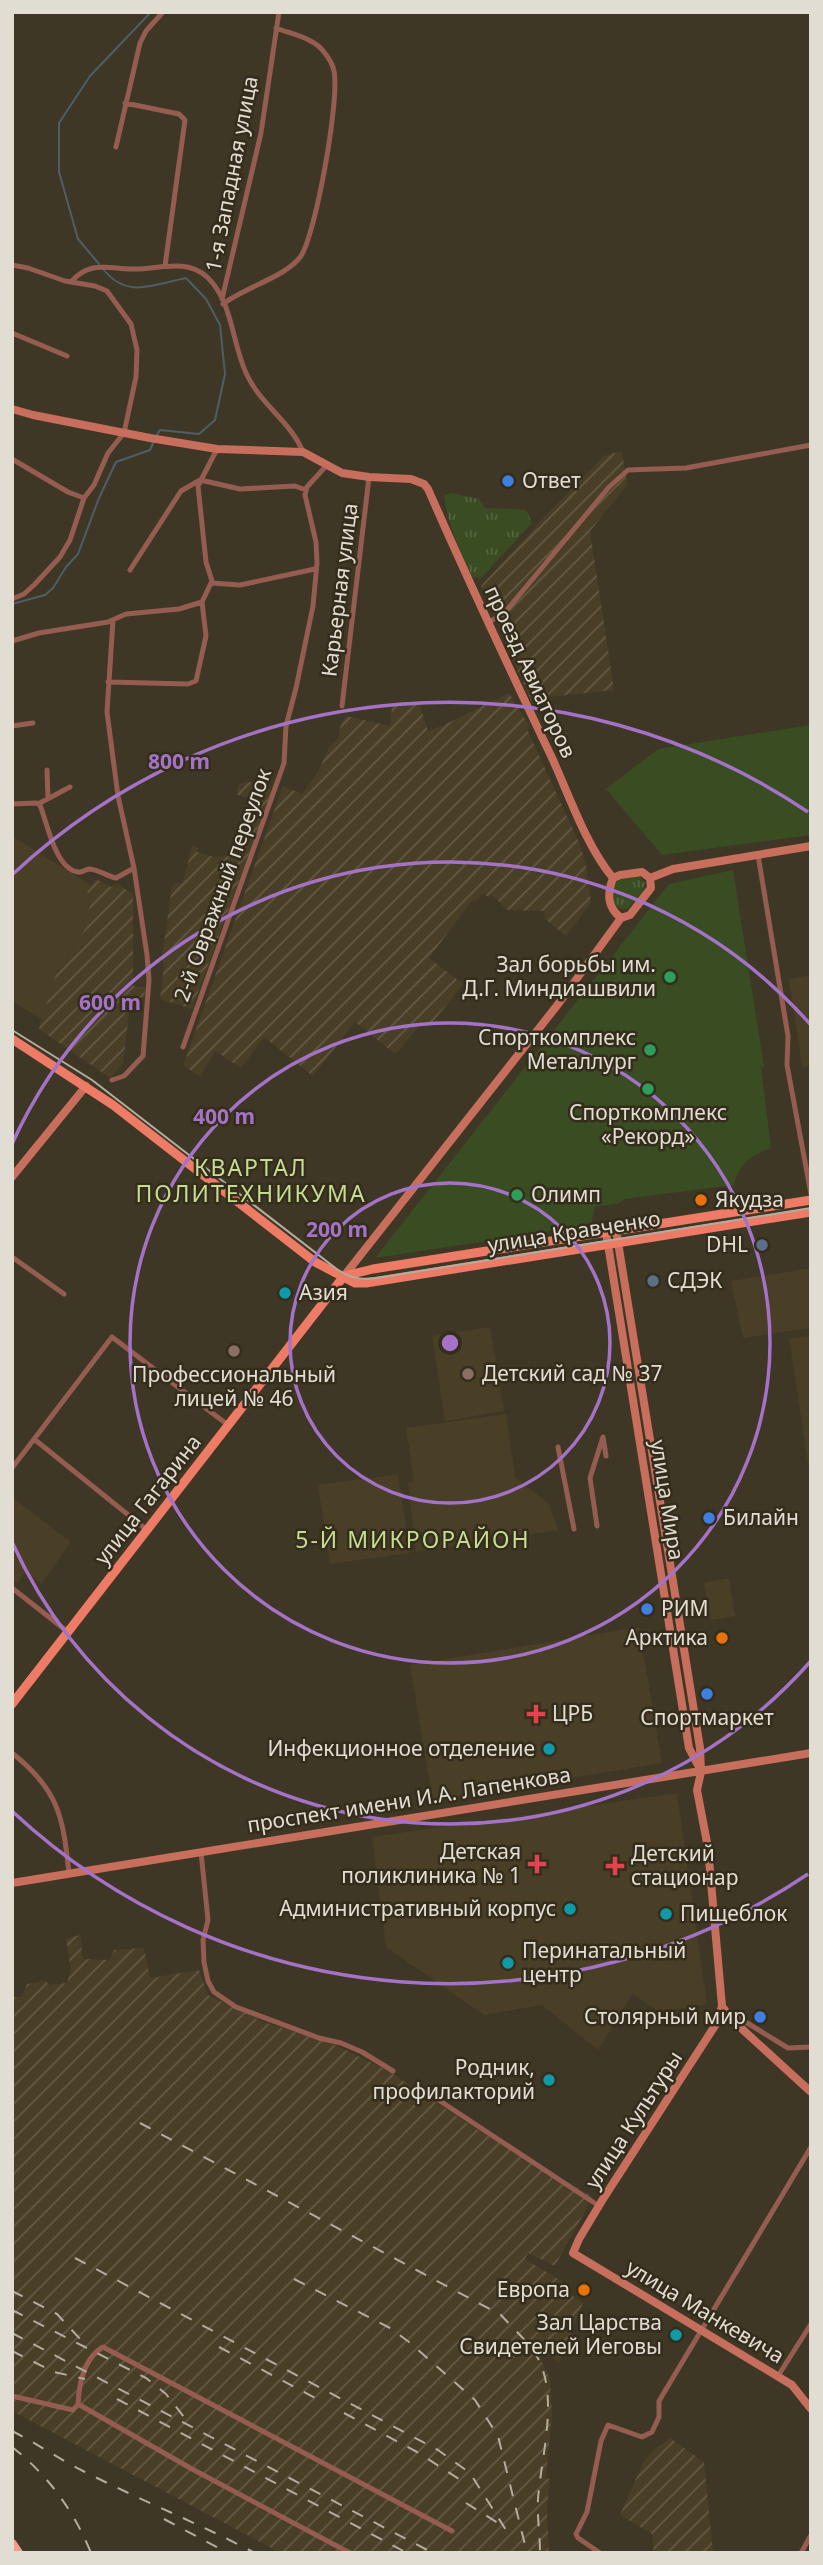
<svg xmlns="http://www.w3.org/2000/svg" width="823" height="2565" viewBox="0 0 823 2565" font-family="'Noto Sans',sans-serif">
	<defs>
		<pattern id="industrial-furrows" width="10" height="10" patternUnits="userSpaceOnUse" patternTransform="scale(1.75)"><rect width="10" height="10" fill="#493e26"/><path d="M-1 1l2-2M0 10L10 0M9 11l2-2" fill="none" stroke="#635945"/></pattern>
		<pattern id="grass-tufts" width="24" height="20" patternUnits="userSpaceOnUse" patternTransform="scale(1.75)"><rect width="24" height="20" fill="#394c22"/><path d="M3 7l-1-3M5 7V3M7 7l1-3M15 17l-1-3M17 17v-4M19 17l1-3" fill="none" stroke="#556541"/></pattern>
	</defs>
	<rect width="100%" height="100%" fill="#3f3725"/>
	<path fill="#493e26" d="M12 836 91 885 87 891 90 899 89 915 93 917 55 977 43 1020 12 1001Z
		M811 975V1065L802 1067 789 979Z
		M811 1268V1328L743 1338 731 1281Z
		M490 1327 504 1411 445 1421 432 1336Z
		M811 1336V1482L789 1338Z
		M506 1414 515 1477 549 1504 558 1530 416 1552 408 1483 414 1481 406 1428Z
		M398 1474 410 1553 330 1564 318 1485Z
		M12 1497 71 1542 41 1584 25 1572 17 1584 12 1580Z
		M729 1578 735 1616 711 1620 704 1583Z
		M639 1627 662 1763 433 1801 410 1665Z
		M677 1793 707 2004 660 2012 632 1994 598 2050 542 2005 484 2015 386 1947 372 1837Z"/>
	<path fill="url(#industrial-furrows)" d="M622 451 627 485 590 531 614 690 540 698 532 703 481 586 539 523 604 456Z
		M509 693 530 727 527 729 581 847 587 871 591 903 566 936 545 919 544 911 508 910 492 895 488 897 483 893 475 902 472 901 429 958 463 984 430 1026 423 1021 398 1052 394 1053 355 1022 313 1076 264 1037 241 1068 215 1051 200 1076 183 1066 283 786 302 794 319 770 329 747 338 739 341 723 346 716 390 726 392 706 419 702 428 731 442 726Z
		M252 782 272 790 192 1009 160 999 164 967 162 957 172 887 175 883H181L184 879 192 846 198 848 197 852 214 857 228 856 249 797 238 796 237 789 240 783Z
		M96 879 111 887 117 884 133 894V986L145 987 144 998H131L123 1063 110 1078 39 1029 55 977 92 918 89 915 90 899 87 891Z
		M80 1935 83 1959 110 1960 114 1950 144 1948 150 1978 199 1970 208 1995 264 2022 338 2046 390 2072 478 2130 593 2197 555 2266 528 2253 525 2259 563 2282 561 2288 583 2303 559 2362 546 2354 540 2358 550 2379 552 2414 546 2478 550 2479 547 2506 549 2553H281L12 2411V1998L22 1996 27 1984 46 1981 49 1985 67 1983 71 1970 66 1939Z
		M670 2438 704 2462 713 2553H654L652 2534 620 2515 644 2461 656 2448Z"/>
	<path fill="url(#grass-tufts)" d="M451 493 479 499 485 508 526 510 532 523 481 578 472 577C460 551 447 523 444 495Z
		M638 875 645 883 643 892 627 909H620L613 904V885L620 877Z"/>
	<path fill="#394c22" d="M811 725V835L662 855 606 789 658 749Z
		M733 870 764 1067H761L771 1148C752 1156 739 1163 734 1185L624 1199 619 1203 595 1207 591 1225 375 1258 669 884Z"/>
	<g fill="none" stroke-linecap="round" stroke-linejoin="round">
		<path stroke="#4d5e66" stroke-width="2" d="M99 264 78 239 59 172V123L90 76 151 12
			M103 269C127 299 152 285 186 278L206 299 220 325 225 374 215 420 199 434 160 430 157 435
			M12 604 45 595 53 588 66 567 78 554 99 498 116 462 150 450 153 443"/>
		<path stroke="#955c51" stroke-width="5" d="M125 103 179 114 185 120 165 266
			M116 147 140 43 146 31 163 12
			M12 265 28 268 65 281 95 286 107 291 131 324 137 350 136 377 124 433 108 453 94 485 84 498 70 540 60 557 35 584 24 594 12 599
			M71 282C77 275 83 270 93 268 107 265 121 270 135 269 159 269 187 258 207 277 233 301 232 345 247 375 261 405 291 422 303 452
			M222 299 261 133 279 12
			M223 304C245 287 286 277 301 256 316 233 340 98 334 71 333 65 328 57 324 52 314 38 291 34 276 28
			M12 333 67 356
			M12 459 68 492 84 498
			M200 480 240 489 295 486 306 490
			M130 570 181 491 200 480
			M211 583 240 585 315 569
			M202 602 212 581 206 562 198 486 217 449
			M488 623 506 611 609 487 628 470 686 468 811 445
			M12 641 39 633 108 622 126 614 179 609 202 602
			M108 682 188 684 196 681 206 636 202 602
			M342 706 369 477
			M12 726 33 723
			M47 770 48 799
			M12 804 36 803 40 805C47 822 55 869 78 872 82 873 84 870 89 869 97 869 107 876 116 878L134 868
			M38 804 70 787
			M758 855 788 1036 787 1065 811 1194
			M183 1047 284 763 286 726 296 688 313 606 317 563 316 542 305 495 307 487 326 466
			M112 1080 124 1076 143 1056 149 980 147 955 134 868 118 796 107 712 113 620
			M12 1257 64 1294
			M34 1439 147 1530
			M558 1447 574 1529
			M12 1468 112 1337 228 1425
			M597 1526 590 1478 603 1437 606 1456
			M12 1588 68 1632
			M12 1753C59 1790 63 1817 69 1873
			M201 1852 208 1920 203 1940 204 1962 208 1981 214 1992 236 2007 319 2038 341 2043 362 2052 393 2071
			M730 2018H739L788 2048 811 2047
			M428 2093 599 2206
			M778 2376 811 2324
			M12 2396 73 2410 78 2404 192 2469 350 2553
			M78 2404C79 2384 84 2358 103 2347L452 2531
			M600 2553 578 2538 576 2534 587 2512 601 2441 608 2425 642 2437 652 2432 659 2417V2401L811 2147
			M801 2553 811 2535"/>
		<path stroke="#c76e5d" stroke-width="8" d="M12 409 33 415 150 438 217 449 303 452 342 473 369 477 411 479 424 484 428 489C468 580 510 670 553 760 570 798 587 847 613 878
			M642 872 650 878 651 888 630 915 621 918C607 907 607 894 613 878L620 875Z
			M650 878 673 869 811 846
			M12 1177 86 1086
			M616 1230 700 1748 701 1772 697 1790 708 1848 722 2006 730 2018 811 2092
			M606 1232 689 1748 700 1769
			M344 1276 559 1003 621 918
			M12 1883 811 1753
			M722 2006 718 2021 603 2199 579 2239 573 2253 792 2385 811 2409"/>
		<path stroke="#ee7b66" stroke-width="9" d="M12 1039 113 1105 315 1262 355 1283H366L811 1212
			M344 1276 373 1269 811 1200
			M12 1704 344 1276"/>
		<path stroke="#f09d8d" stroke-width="10" d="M12 2544 18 2553"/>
		<path stroke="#b3ada1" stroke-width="2" d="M12 1030 92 1080 338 1270C353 1280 366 1280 383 1277L811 1208"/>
		<path stroke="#b3ada1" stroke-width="2" stroke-dasharray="12 12" stroke-linecap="butt" d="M140 2123 501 2315C514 2330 534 2346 541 2365 557 2404 541 2459 538 2499 537 2516 540 2535 540 2553
			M75 2258 438 2450 470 2473 506 2530
			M294 2279 390 2328 409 2342 475 2400 498 2436 527 2553
			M12 2291 57 2314 81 2340
			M12 2310 146 2378 166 2394 187 2421
			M12 2333 433 2553
			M219 2347 319 2400
			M12 2351 54 2372 85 2379
			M117 2399 407 2553
			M344 2413 417 2452 465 2483
			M12 2431C36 2443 59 2459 83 2471 140 2500 198 2523 255 2553
			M12 2447C48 2475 74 2511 91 2553
			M466 2503 498 2523
			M164 2519 228 2553"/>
	</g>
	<g fill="none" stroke="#a473c7" stroke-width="3.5">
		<circle cx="450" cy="1343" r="160"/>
		<circle cx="450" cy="1343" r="320"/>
		<path d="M810 1662A481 481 0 0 1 12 1542M12 1144A481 481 0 0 1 810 1024"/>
		<path d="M808 1874A641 641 0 0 1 13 1812M13 874A641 641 0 0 1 808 812"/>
	</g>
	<g fill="#3f7fe0" stroke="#342d1c" stroke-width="2.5">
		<circle cx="508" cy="481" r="7"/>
		<circle cx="709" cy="1518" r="7"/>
		<circle cx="647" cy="1609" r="7"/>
		<circle cx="707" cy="1694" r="7"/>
		<circle cx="760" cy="2017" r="7"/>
	</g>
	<g fill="#2e9e5b" stroke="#342d1c" stroke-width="2.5">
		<circle cx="670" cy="977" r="7"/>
		<circle cx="650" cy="1050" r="7"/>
		<circle cx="648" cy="1089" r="7"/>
		<circle cx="517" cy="1195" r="7"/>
	</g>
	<g fill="#e8710a" stroke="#342d1c" stroke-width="2.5">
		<circle cx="701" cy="1200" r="7"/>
		<circle cx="722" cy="1638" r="7"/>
		<circle cx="584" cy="2290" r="7"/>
	</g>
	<g fill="#5c6f8a" stroke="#342d1c" stroke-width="2.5">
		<circle cx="762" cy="1245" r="7"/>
		<circle cx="653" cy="1281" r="7"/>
	</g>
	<g fill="#0f9aa8" stroke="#342d1c" stroke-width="2.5">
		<circle cx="285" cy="1293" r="7"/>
		<circle cx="549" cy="1749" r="7"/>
		<circle cx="570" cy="1909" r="7"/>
		<circle cx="666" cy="1914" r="7"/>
		<circle cx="508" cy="1963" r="7"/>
		<circle cx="549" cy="2080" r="7"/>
		<circle cx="676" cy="2335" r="7"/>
	</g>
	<g fill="#8d6e63" stroke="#342d1c" stroke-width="2.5">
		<circle cx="234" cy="1351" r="7"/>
		<circle cx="468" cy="1374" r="7"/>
	</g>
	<g fill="#e0444e" stroke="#342d1c" stroke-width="2.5">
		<path d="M532.5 1703.5h7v7h7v7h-7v7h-7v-7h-7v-7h7z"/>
		<path d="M533.5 1853.5h7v7h7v7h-7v7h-7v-7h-7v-7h7z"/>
		<path d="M611.5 1855.5h7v7h7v7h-7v7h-7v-7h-7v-7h7z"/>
	</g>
	<g text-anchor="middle" stroke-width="5" stroke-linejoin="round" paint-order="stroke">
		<g font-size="21" fill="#e2ddd3" stroke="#342d1c">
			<text transform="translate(232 174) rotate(-79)" y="7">1-я Западная улица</text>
			<text transform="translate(340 590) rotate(-83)" y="7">Карьерная улица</text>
			<text transform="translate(530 672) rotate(65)" y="7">проезд Авиаторов</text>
			<text transform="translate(223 885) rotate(-70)" y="7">2-й Овражный переулок</text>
			<text transform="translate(574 1232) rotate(-9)" y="7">улица Кравченко</text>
			<text transform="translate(148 1500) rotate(-52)" y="7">улица Гагарина</text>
			<text transform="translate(667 1500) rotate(81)" y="7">улица Мира</text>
			<text transform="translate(409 1800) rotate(-9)" y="7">проспект имени И.А. Лапенкова</text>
			<text transform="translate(634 2120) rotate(-57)" y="7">улица Культуры</text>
			<text transform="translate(705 2312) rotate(31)" y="7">улица Манкевича</text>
		</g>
		<g font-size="21" fill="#e2ddd3" stroke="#342d1c" text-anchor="start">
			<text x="522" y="488">Ответ</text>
			<text x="656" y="972" text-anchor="end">Зал борьбы им.<tspan x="656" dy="24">Д.Г. Миндиашвили</tspan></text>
			<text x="636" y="1045" text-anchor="end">Спорткомплекс<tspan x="636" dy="24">Металлург</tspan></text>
			<text x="648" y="1120" text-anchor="middle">Спорткомплекс<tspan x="648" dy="24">«Рекорд»</tspan></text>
			<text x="531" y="1202">Олимп</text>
			<text x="715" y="1207">Якудза</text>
			<text x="748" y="1252" text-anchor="end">DHL</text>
			<text x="667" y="1288">СДЭК</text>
			<text x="299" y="1300">Азия</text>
			<text x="482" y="1381">Детский сад № 37</text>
			<text x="234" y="1382" text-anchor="middle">Профессиональный<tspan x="234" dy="24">лицей № 46</tspan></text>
			<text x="723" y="1525">Билайн</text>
			<text x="661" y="1616">РИМ</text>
			<text x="708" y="1645" text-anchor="end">Арктика</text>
			<text x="552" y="1721">ЦРБ</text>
			<text x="707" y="1725" text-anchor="middle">Спортмаркет</text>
			<text x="535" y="1756" text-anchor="end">Инфекционное отделение</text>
			<text x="521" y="1859" text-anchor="end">Детская<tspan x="521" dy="24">поликлиника № 1</tspan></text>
			<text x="631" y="1861">Детский<tspan x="631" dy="24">стационар</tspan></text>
			<text x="556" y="1916" text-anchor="end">Административный корпус</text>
			<text x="680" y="1921">Пищеблок</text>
			<text x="522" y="1958">Перинатальный<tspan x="522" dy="24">центр</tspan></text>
			<text x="746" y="2024" text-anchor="end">Столярный мир</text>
			<text x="535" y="2075" text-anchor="end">Родник,<tspan x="535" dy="24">профилакторий</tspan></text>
			<text x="570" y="2297" text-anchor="end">Европа</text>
			<text x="662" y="2330" text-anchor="end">Зал Царства<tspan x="662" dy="24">Свидетелей Иеговы</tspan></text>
		</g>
		<g font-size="23" letter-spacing="2" fill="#c6dc91" stroke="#342d1c">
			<text x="251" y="1176">КВАРТАЛ<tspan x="251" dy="26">ПОЛИТЕХНИКУМА</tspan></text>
			<text x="413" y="1548">5-Й МИКРОРАЙОН</text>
		</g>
	</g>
	<circle cx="450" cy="1343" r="10" fill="#a473c7" stroke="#342d1c" stroke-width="3.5"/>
	<g font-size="21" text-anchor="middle" font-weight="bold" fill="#a473c7" stroke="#342d1c" stroke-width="5" stroke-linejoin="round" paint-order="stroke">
		<text x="179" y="769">800 m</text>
		<text x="110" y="1010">600 m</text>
		<text x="224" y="1124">400 m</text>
		<text x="337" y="1237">200 m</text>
	</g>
	<rect width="823" height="2565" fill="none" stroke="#e2ddd3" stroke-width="28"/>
</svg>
